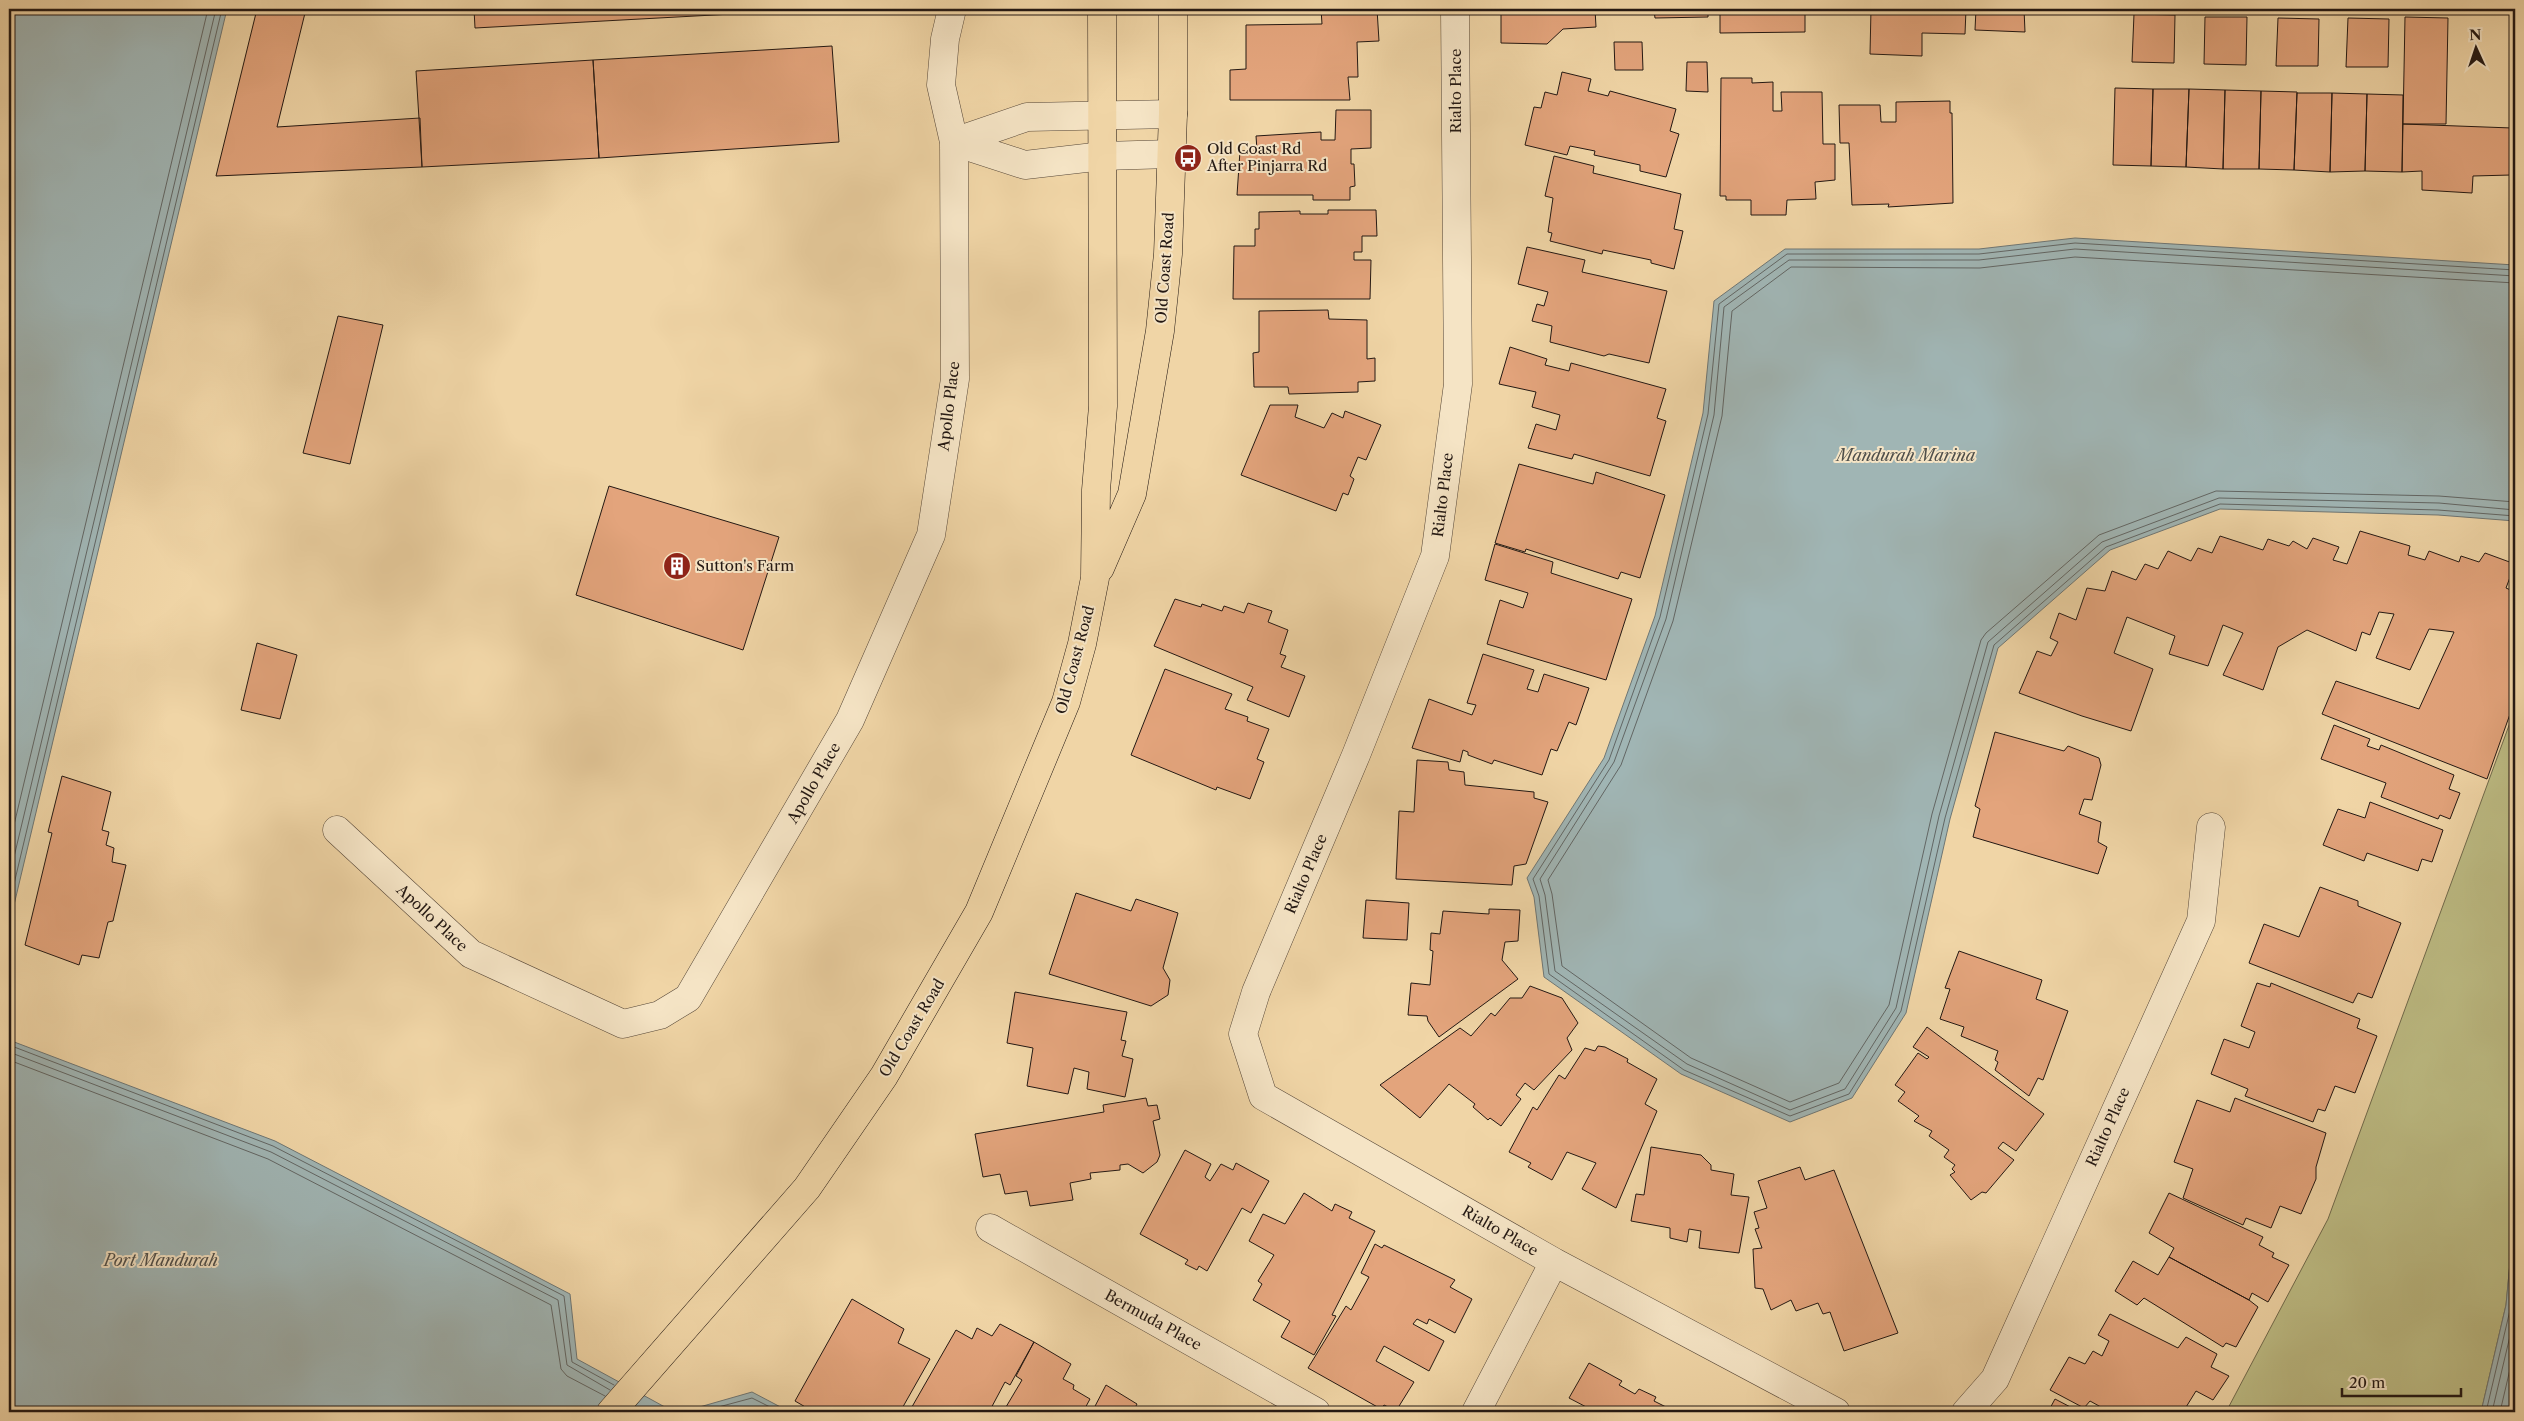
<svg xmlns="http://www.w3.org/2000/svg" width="2524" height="1421" viewBox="0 0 2524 1421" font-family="'Libre Caslon Text',serif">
	<rect width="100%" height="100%" fill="#f0d5a6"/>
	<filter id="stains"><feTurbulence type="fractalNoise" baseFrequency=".004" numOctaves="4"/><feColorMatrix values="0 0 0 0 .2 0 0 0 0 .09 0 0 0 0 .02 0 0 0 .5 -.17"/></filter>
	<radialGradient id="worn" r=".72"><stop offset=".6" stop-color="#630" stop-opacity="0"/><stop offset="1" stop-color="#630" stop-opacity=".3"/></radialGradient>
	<path fill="#bdbc84" stroke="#706a4c" d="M2515 709V1210L2506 1305 2481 1412H2226L2328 1219Z"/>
	<path fill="#a0b5b4" stroke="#6e7674" d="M9 9H227L9 926Z
		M2075 238 2515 265V521L2438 515 2220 509 2110 550 1998 648 1950 819 1906 1013 1852 1098 1790 1122 1681 1074 1544 977 1534 897 1527 878 1604 758 1655 616 1703 413 1714 301 1785 249H1979Z
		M9 1040 275 1141 570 1294 577 1359 674 1412H9Z
		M2515 1210V1412H2481L2506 1305Z
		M752 1392 790 1412H682Z"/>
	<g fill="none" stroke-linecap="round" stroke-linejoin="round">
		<path stroke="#626664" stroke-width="1" d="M2515 270 2075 243 1979 254H1787L1719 304 1708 414 1660 617 1609 760 1533 879 1539 896 1549 974 1684 1070 1790 1116 1849 1094 1901 1011 1945 818 1994 645 2106 547 2220 504 2438 510 2515 516
			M2515 276 2075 249 1979 260H1789L1724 307 1714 415 1666 619 1614 762 1540 879 1545 895 1555 971 1687 1064 1790 1110 1845 1089 1896 1008 1939 816 1988 642 2102 542 2219 498 2439 503 2515 510
			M2515 283 2075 257 1980 268 1791 267 1732 311 1722 416 1673 621 1621 765 1548 880 1552 894 1562 966 1691 1058 1790 1102 1839 1083 1889 1005 1932 814 1981 640 1986 633 2099 535 2216 491 2439 496 2515 502
			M9 846 208 9
			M9 878 216 9
			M9 905 222 9
			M9 1045 273 1146 564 1296 572 1362 614 1385
			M9 1052 271 1152 558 1300 567 1365 610 1390
			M9 1060 268 1159 551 1305 561 1369 567 1376 605 1396
			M700 1412 752 1398 780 1412
			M2486 1412 2511 1306 2515 1262
			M2492 1412 2515 1315
			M2500 1412 2515 1348"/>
	</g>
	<path fill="#e3a47c" stroke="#231813" d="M257 9H306L277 127 420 118 422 167 216 176Z
		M474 9H732V14L475 28Z
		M760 9H857L760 12Z
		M1321 9H1377L1379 41 1357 42 1358 77H1348L1350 100H1230V70L1246 69V25L1322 24Z
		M1501 9H1595L1596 27 1563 29 1547 44 1501 43Z
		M1633 9H1708V17L1655 18 1654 10Z
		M1720 9H1805V32L1720 33Z
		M1871 9H1966L1965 34 1922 33V56L1870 54Z
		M1976 9H2024L2025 32 1975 30Z
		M2134 14 2175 15 2174 63 2132 62Z
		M2205 17H2247L2246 65 2204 64Z
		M2405 17 2448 18 2446 124H2403Z
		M2278 18 2319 19 2318 66H2276Z
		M2348 18 2389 19 2388 67H2346Z
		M1614 42H1642L1643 70H1615Z
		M832 46 839 142 599 158 593 60Z
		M593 60 599 158 422 167 416 71Z
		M1687 62H1707L1708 92 1686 91Z
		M1562 72 1591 79 1588 91 1608 96 1610 91 1676 109 1670 131 1679 134 1666 177 1640 171V165L1594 155 1595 151 1570 146 1567 155 1525 145 1534 107 1541 108 1545 92 1557 95Z
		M1721 78H1752V83L1773 82V111H1782L1781 92H1822L1823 144H1835V180L1815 182 1816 199 1787 200 1786 215H1751V200H1726V196H1720Z
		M2115 88 2153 89 2151 166 2113 165Z
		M2153 89H2189L2186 167 2151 166Z
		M2189 89 2225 90 2223 169 2186 167Z
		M2225 90 2261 91 2259 169H2223Z
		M2261 91 2297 92 2294 170 2259 169Z
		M2297 93H2332L2330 172 2294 170Z
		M2332 93 2367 94 2365 171 2330 172Z
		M2367 94 2403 95 2402 172 2365 171Z
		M1950 101V113H1952L1953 203 1888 207 1889 204 1852 205 1849 143H1840L1839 105H1880L1881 122H1896V102Z
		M1336 110H1371V148L1351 149V164H1354L1355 186 1350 187V200H1313V195H1237L1240 151 1257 150 1256 136 1321 132V140H1335Z
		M2403 124 2512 128 2511 175 2473 176 2472 193 2422 190V171L2402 172Z
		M2512 124H2515V195H2512Z
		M1554 156 1594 166 1593 173 1681 194 1674 229 1683 231 1674 269 1651 263V260L1603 250 1602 254 1550 241 1552 233 1548 232 1553 198 1545 196Z
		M1328 210H1376L1377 236H1362V252H1354V260H1371L1370 299H1233L1234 246H1255V229H1259V212L1300 211V214H1328Z
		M1527 247 1585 260 1582 272 1667 291 1649 363 1609 354 1604 356 1550 342 1552 326 1532 321 1537 304 1544 306 1548 292 1518 284Z
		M1328 310 1329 319 1367 320V359L1375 358V381L1358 382V392L1289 394 1288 387H1254L1253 353 1259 352V311Z
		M338 316 383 325 350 464 303 453Z
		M1510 347 1547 359 1545 365 1569 371 1571 363 1666 389 1657 418 1666 421 1650 476 1574 454 1572 459 1528 448 1536 424 1556 430 1560 415 1532 407 1536 392 1499 384Z
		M1270 405H1298L1295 417 1324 428 1332 413 1343 418 1345 411 1381 425 1366 460 1358 457 1350 476 1354 479 1348 495 1343 493 1336 511 1241 475Z
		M1519 464 1593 484 1596 472 1665 495 1640 578 1621 572 1618 579 1526 549 1525 552 1495 543Z
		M609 486 779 537 743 650 576 595Z
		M2360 531 2410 546 2408 555 2425 560 2429 551 2459 562 2461 556 2479 562 2485 553 2515 564 2506 588 2515 592V700L2487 779 2322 714 2336 681 2419 709 2454 632 2429 629 2410 670 2376 658 2394 614 2379 612 2370 635 2362 632 2356 651 2307 630 2278 647 2263 690 2223 675 2243 633 2223 625 2208 666 2169 654 2175 636 2127 617 2114 653 2153 669 2131 731 2082 716 2019 693 2037 651 2051 656 2058 642 2050 638 2059 613 2076 620 2087 588 2105 591 2112 571 2136 580 2145 564 2158 569 2168 551 2191 561 2198 548 2212 553 2220 536 2263 550 2268 539 2289 546 2293 541 2307 549 2313 538 2339 547 2333 560 2347 564Z
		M1495 544 1553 562 1551 573 1632 599 1606 680 1487 644 1500 600 1523 608 1528 593 1485 580Z
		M1175 599 1201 607 1202 604 1222 611 1224 606 1244 613 1248 603 1272 611 1268 622 1288 630 1280 654 1286 656 1281 667 1305 676 1289 717 1247 700 1253 687 1154 646Z
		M257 643 297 655 280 719 241 710Z
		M1483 654 1534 670 1527 689 1538 692 1544 674 1589 688 1576 725 1569 722 1557 751 1551 749 1542 775 1494 760 1492 764 1468 755V752L1463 750 1460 762 1412 748 1429 699 1472 715 1476 705 1467 703Z
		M1165 669 1232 694 1225 709 1248 717 1247 721 1269 729 1257 759 1264 762 1250 799 1217 787 1216 790 1131 755Z
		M2334 725 2370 739 2367 746 2379 750 2381 745 2454 775 2449 789 2460 793 2450 819 2440 815 2438 819 2381 797 2386 783 2321 759Z
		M1995 732 2064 751 2068 746 2099 758 2101 765 2092 800 2084 799 2079 814 2101 822 2098 842 2107 847 2098 874 1973 837 1980 809 1975 806Z
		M1417 760 1448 762 1449 770 1464 772 1465 785 1534 792V798L1548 802 1526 864 1514 866 1512 885 1396 879 1399 811 1414 812Z
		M62 776 111 792 102 830 109 832 106 845 114 848 112 862 126 865 113 921 108 922 99 958 82 955 79 965 25 945 52 833 48 832Z
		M2370 802 2443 830 2432 862 2422 859 2418 871 2367 853 2364 861 2323 845 2338 809 2365 818Z
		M2320 887 2358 901V906L2401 923 2372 998 2358 993 2353 1003 2249 963 2264 924 2299 937Z
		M1076 893 1131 911 1136 899 1178 913 1163 968 1170 980 1168 995 1151 1006 1049 974Z
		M1366 900 1409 903 1407 940 1363 938Z
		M1489 909 1520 910 1518 941 1505 942 1502 960 1518 979 1439 1037 1428 1021 1427 1016 1408 1015 1411 983 1430 985 1433 951 1430 950 1431 933 1440 934 1443 911 1489 914Z
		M1959 951 2042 980 2036 999 2068 1011 2043 1080 2038 1078 2029 1096 1995 1070 1998 1062 1995 1060 1998 1051 1961 1036 1964 1027 1940 1019 1950 989 1945 988Z
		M2257 983 2270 987 2271 983 2360 1019 2357 1028 2377 1036 2355 1093 2335 1086 2325 1111 2318 1109 2313 1122 2245 1096 2248 1089 2211 1074 2224 1039 2249 1048 2255 1032 2241 1026Z
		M1530 986 1562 998 1578 1023 1567 1038 1572 1050 1534 1090 1525 1083 1516 1095 1521 1099 1501 1126 1490 1118 1488 1120 1473 1107 1475 1104 1449 1084 1420 1118 1380 1085 1460 1028 1471 1036 1491 1013 1495 1016 1510 998H1522Z
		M1015 992 1127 1012 1121 1040 1126 1041 1122 1056 1133 1059 1125 1097 1087 1089 1089 1072 1074 1068 1068 1094 1027 1086 1033 1048 1007 1043Z
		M1927 1027 2044 1114 2016 1151 2003 1142 1998 1148 2014 1160 1986 1193 1982 1192 1971 1200 1950 1175 1955 1172 1952 1169 1955 1165 1944 1157 1949 1150 1929 1136 1932 1131 1914 1121 1919 1116 1898 1101 1905 1092 1895 1085 1918 1053 1927 1059 1929 1057 1913 1047Z
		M1598 1046 1605 1047 1628 1059 1627 1062 1657 1079 1645 1104 1657 1111 1616 1208 1582 1189 1596 1163 1567 1152 1552 1180 1528 1167 1531 1163 1509 1152 1533 1107 1537 1110 1559 1075 1565 1079 1585 1048 1595 1051Z
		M1146 1098 1148 1106 1157 1105 1160 1119 1153 1121 1160 1155 1157 1162 1143 1173 1128 1164 1120 1165V1170L1090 1173 1091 1179 1070 1183 1073 1200 1030 1206 1027 1191 1005 1194 1000 1174 983 1177 975 1134 1104 1112 1103 1105Z
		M2235 1098 2326 1133 2316 1167V1179L2301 1214 2280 1206 2271 1228 2246 1218 2243 1225 2183 1198 2193 1169 2174 1162 2197 1100 2230 1112Z
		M1651 1147 1701 1155 1711 1165V1170L1734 1174 1731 1195 1749 1197 1739 1253 1699 1248 1701 1231 1689 1229 1687 1242 1670 1238V1228L1631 1221 1636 1194 1644 1195Z
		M1185 1150 1211 1164 1205 1177 1210 1181 1221 1164 1233 1170 1236 1163 1269 1181 1251 1213 1242 1208 1207 1271 1199 1266 1197 1270 1185 1264 1188 1260 1140 1234Z
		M1800 1167 1805 1180 1834 1170 1898 1333 1844 1351 1830 1312 1823 1314 1818 1303 1796 1311 1791 1300 1771 1310 1763 1289 1755 1288 1753 1249 1762 1248 1755 1229 1759 1228 1754 1212 1767 1208 1758 1181Z
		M1304 1193 1332 1211 1335 1204 1352 1212 1349 1218 1375 1231 1332 1315 1336 1316 1314 1355 1281 1337 1290 1321 1253 1300 1262 1284 1258 1281 1274 1255 1249 1241 1263 1214 1285 1224Z
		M2169 1193 2263 1237 2259 1245 2274 1253 2272 1257 2289 1265 2268 1302 2252 1293 2249 1300 2169 1257 2174 1248 2149 1233Z
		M1375 1244 1382 1248 1384 1245 1455 1280 1450 1287 1472 1299 1455 1333 1429 1319 1427 1324 1417 1319 1413 1324 1444 1341 1429 1371 1384 1346 1376 1361 1414 1382 1396 1411 1384 1405 1381 1409 1308 1368 1346 1306 1351 1310 1369 1277 1361 1273Z
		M2169 1257 2249 1300 2258 1307 2236 1347 2226 1343 2223 1347 2144 1298 2137 1305 2115 1291 2133 1261 2158 1275Z
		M852 1299 904 1329 898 1343 930 1359 900 1412H889L884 1410 882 1412H814L795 1401Z
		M2110 1314 2178 1348 2186 1337 2217 1354 2211 1367 2229 1376 2213 1400 2196 1391 2183 1412H2110L2090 1401 2084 1408 2050 1390 2069 1357 2085 1364 2093 1351 2102 1356 2109 1341 2098 1335Z
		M1000 1324 1034 1342 1010 1385 1005 1382 989 1412H909L956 1330 972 1339 977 1328 992 1336Z
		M1034 1342 1071 1364 1063 1379 1074 1385 1073 1389 1090 1399 1083 1412H1003L1022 1380 1016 1376Z
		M1589 1363 1622 1381 1619 1385 1635 1394 1639 1389 1656 1397 1654 1401 1676 1412H1591L1592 1410 1569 1398Z
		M1106 1385 1137 1404 1134 1410 1139 1412H1092Z
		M2055 1399 2080 1412H2048Z"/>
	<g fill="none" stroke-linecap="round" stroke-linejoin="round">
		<g stroke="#564738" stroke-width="29">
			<path id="street" d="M1455 9 1458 384 1435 556 1356 755 1256 992 1243 1034 1263 1096 1554 1262 1836 1412
				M954 142 1027 117 1173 114
				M954 142 1025 165 1103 156 1171 154
				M337 830 471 954 623 1024 660 1015 688 998 850 720 931 535 955 379 954 142 941 85 945 39 952 9
				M990 1228 1316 1412
				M1476 1412 1554 1262
				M1966 1412 1995 1379 2201 921 2211 827"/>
		</g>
		<g stroke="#231813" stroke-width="29">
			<path id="primary" d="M1100 568 1132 494 1160 331 1168 254 1173 114V9
				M611 1412 807 1188 884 1076 979 912 1066 702 1082 644 1095 578 1096 490 1103 406 1102 9"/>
		</g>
		<use href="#street" stroke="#f5e4c5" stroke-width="28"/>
		<use href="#primary" stroke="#f0d5a6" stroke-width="28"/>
	</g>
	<defs>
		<g id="bus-disc" transform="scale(1.4375)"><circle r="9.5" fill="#8f2418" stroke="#f5e4c5"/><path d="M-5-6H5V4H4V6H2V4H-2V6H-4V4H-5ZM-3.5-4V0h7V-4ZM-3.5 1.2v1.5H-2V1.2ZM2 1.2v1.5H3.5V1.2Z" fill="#fff"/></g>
		<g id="building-disc" transform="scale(1.4375)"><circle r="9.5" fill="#8f2418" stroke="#f5e4c5"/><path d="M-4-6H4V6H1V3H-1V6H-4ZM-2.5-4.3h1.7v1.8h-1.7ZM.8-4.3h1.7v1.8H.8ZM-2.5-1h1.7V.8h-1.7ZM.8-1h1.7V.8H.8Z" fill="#fff"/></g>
	</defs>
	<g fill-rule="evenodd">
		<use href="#bus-disc" x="1188" y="158"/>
		<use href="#building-disc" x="677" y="566"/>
	</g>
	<g text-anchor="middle" stroke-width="4" stroke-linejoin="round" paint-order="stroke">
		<g font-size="15" fill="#231813" stroke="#f5e4c5">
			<text transform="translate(1456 91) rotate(-90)" y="5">Rialto Place</text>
			<text transform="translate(1165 268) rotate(-86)" y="5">Old Coast Road</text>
			<text transform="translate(949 406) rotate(-83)" y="5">Apollo Place</text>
			<text transform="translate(1443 495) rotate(-83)" y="5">Rialto Place</text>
			<text transform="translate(1075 660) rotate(-75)" y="5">Old Coast Road</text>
			<text transform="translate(814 783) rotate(-60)" y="5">Apollo Place</text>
			<text transform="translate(1306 874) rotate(-67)" y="5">Rialto Place</text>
			<text transform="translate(432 918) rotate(43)" y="5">Apollo Place</text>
			<text transform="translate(912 1028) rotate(-59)" y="5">Old Coast Road</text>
			<text transform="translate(2108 1127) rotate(-66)" y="5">Rialto Place</text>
			<text transform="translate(1500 1231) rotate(30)" y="5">Rialto Place</text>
			<text transform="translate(1153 1320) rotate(29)" y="5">Bermuda Place</text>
		</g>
		<g font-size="15" fill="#231813" stroke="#f5e4c5" text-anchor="start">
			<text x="1207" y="154">Old Coast Rd<tspan x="1207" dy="17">After Pinjarra Rd</tspan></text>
			<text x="696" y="571">Sutton's Farm</text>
		</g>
		<g font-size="16" font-style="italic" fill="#4f4f4b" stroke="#f5e4c5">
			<text x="1906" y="461">Mandurah Marina</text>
			<text x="161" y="1266">Port Mandurah</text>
		</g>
	</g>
	<rect width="2524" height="1421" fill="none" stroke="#f0d5a6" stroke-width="30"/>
	<rect x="10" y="10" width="2504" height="1401" fill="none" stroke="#231813" stroke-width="2.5"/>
	<rect x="15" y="15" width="2494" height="1391" fill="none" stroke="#231813"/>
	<g transform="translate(2476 48) rotate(357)" stroke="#f5e4c5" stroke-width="4" paint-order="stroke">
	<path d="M0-4L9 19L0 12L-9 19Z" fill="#231813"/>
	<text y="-8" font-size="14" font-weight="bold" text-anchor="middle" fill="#231813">N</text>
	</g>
	<path d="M2342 1388v8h119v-8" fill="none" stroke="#231813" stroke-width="2.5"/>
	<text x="2349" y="1388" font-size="15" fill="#231813" stroke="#f5e4c5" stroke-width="4" paint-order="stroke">20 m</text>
	<rect width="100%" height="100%" filter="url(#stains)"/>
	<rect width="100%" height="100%" fill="url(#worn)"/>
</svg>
